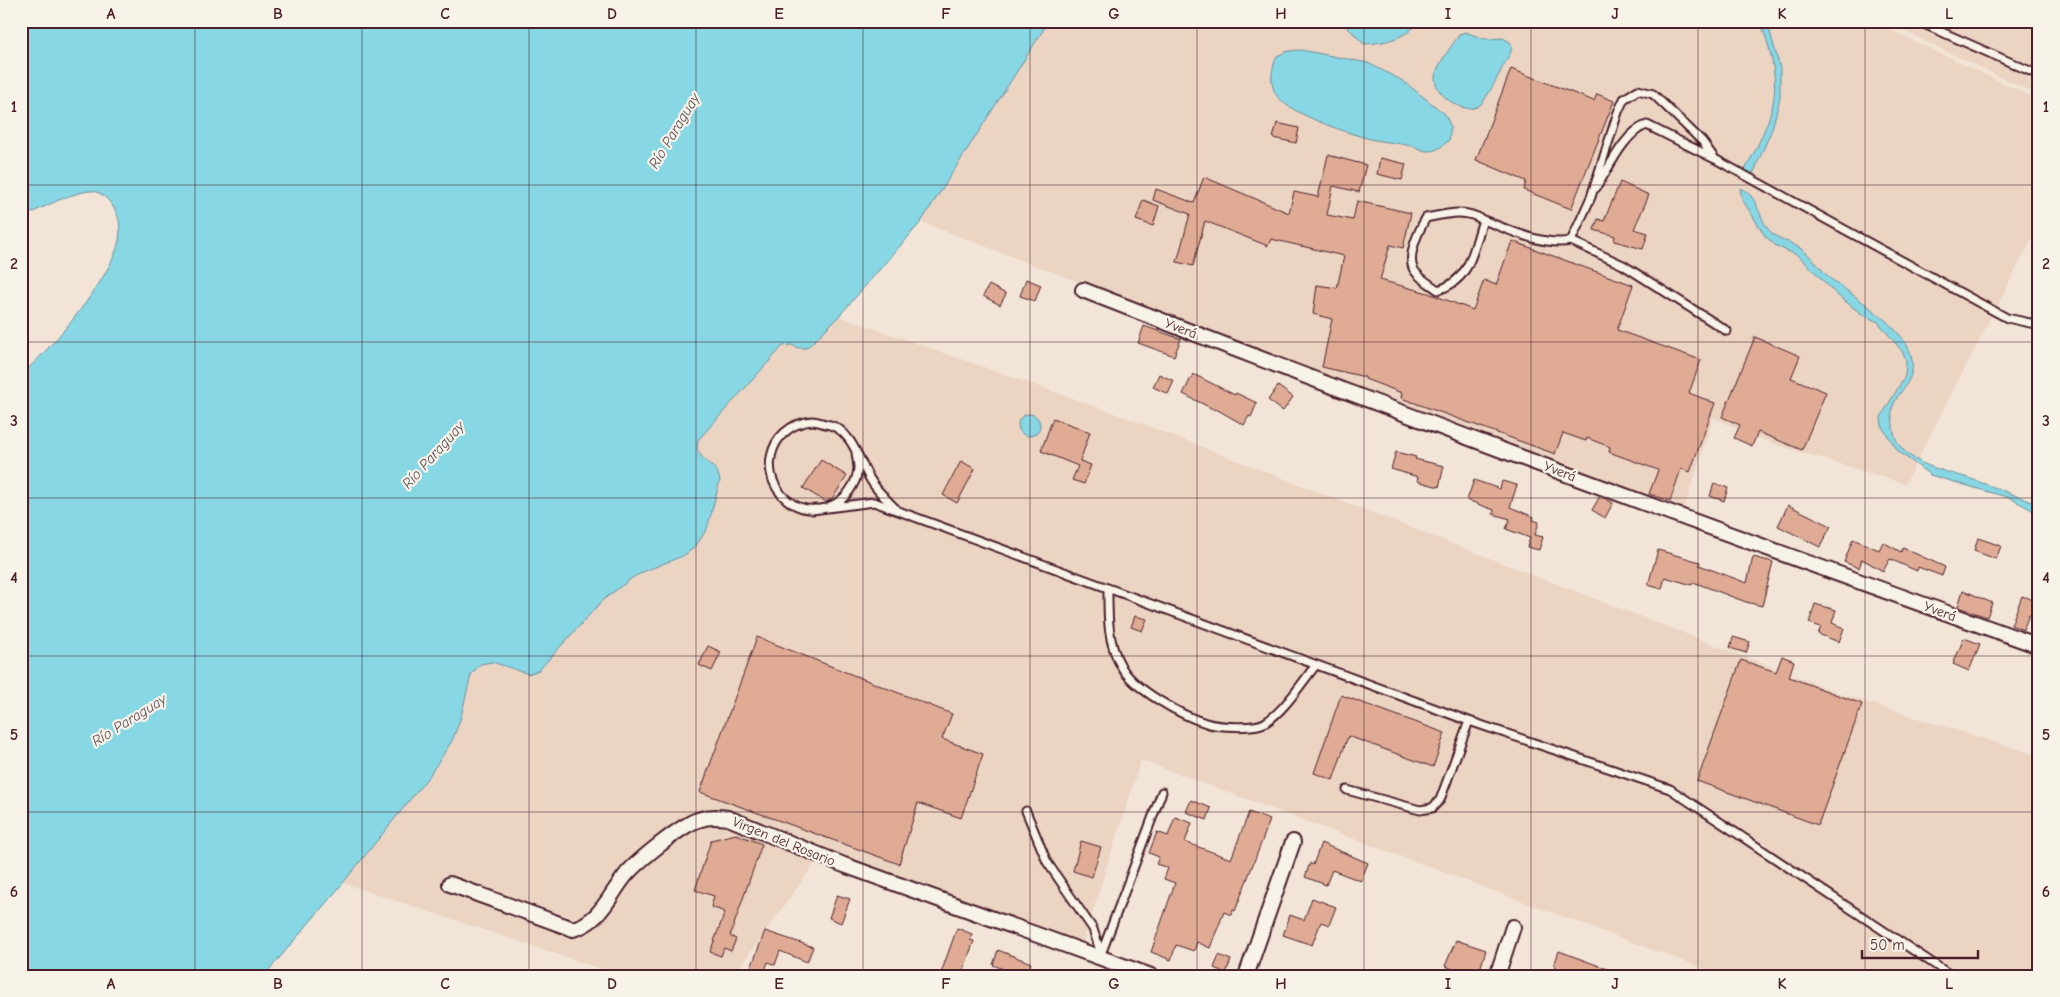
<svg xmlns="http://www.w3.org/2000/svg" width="2060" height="997" viewBox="0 0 2060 997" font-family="'Comic Neue',sans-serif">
	<rect width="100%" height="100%" fill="#f2e5d7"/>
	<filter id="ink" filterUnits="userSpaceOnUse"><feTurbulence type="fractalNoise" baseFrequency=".02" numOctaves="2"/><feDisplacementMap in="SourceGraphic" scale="10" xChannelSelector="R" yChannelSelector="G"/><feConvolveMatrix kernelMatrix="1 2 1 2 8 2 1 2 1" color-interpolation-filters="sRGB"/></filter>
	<g filter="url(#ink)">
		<path fill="#ecd4c3" d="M1049 21H1872L2039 100V225L1905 484 1774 444 1713 418 1684 510 1322 375 921 222Z
			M1882 21H2039V96L2025 89Z
			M839 316 1114 413 1844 695 2039 756V976H1723L1141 760 1083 942 824 851 733 976H622L343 883 429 776 452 741 460 720 471 675 480 664 492 662 528 674 549 660 603 600 632 578 645 571 683 557 707 529 720 480 717 471 701 456 697 449 698 440 783 346 792 345 799 348H806Z"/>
		<path fill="#88d7e4" stroke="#6f8d9a" d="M21 21H1049L921 222 839 316 812 343 806 348H799L791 345 783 346 698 440 697 449 701 456 717 471 720 480 707 529 695 547 683 556 645 571 632 578 603 600 539 670 529 674 492 662 480 664 471 675 460 720 452 741 429 776 343 883 264 976H21V375C50 350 113 277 119 240 121 229 120 216 113 207 109 200 101 192 93 191 75 190 38 210 21 218Z
			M1344 21H1420C1406 38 1386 43 1364 44L1348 28Z
			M1760 21H1767L1780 68V98L1772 129 1753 174 1745 170C1756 149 1771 121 1774 97 1777 72 1769 44 1760 21Z
			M1465 32 1485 39 1503 38 1510 42 1512 47 1510 54C1501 69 1493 88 1483 102 1470 120 1433 96 1435 77 1436 66 1453 44 1460 34Z
			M1301 50 1368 63 1403 81 1445 114 1451 127 1449 140C1443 146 1436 152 1426 151 1421 150 1417 147 1412 146 1398 143 1384 142 1370 139 1348 133 1285 113 1275 93 1269 80 1272 68 1277 56L1288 51Z
			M1740 188C1761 196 1757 222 1774 235 1784 241 1797 245 1804 251 1814 259 1821 270 1830 278 1853 296 1904 327 1911 355 1918 383 1896 390 1892 410 1891 415 1893 421 1893 425 1893 433 1896 440 1900 446 1916 467 1948 471 1971 479 1989 485 2007 492 2025 499L2039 506V517L2032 510 2010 498 1930 475 1898 451 1882 427 1881 417 1905 376 1906 360 1902 351 1878 322 1863 315 1837 295 1799 256 1776 246 1765 236 1742 199Z
			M1018 425a11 11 0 1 1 22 0a11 11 0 1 1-22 0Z"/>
		<path fill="#dfab94" stroke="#4a1f2b" d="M1511 69 1594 101 1597 94 1614 101 1571 209 1524 190 1526 181 1476 160Z
			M1277 123 1299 128 1296 143 1273 138Z
			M1328 155 1366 165 1359 192 1333 186 1327 215 1353 220 1357 201 1411 213 1403 248 1390 245 1380 280 1428 293 1473 310 1484 280 1496 285 1512 241 1633 285 1617 330 1701 360 1689 393 1715 403 1690 472 1681 469 1670 501 1649 494 1658 470 1609 452 1610 447 1587 438 1586 441 1563 433 1555 454 1401 398 1402 393 1365 379V377L1322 367 1332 319 1313 314 1317 285 1337 288 1344 256 1271 239 1268 246 1205 221 1193 266 1177 262 1190 214 1153 200 1156 189 1194 203 1204 177 1289 213 1294 192 1318 197Z
			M1380 158 1406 164 1402 180 1377 174Z
			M1620 182 1649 195 1634 229 1648 233 1643 249 1614 241 1615 236 1594 230 1598 219 1604 221Z
			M1143 200 1159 206 1153 226 1136 220Z
			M1026 279 1041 285 1035 301 1020 296Z
			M989 285 1006 294 1000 305 983 296Z
			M1144 326 1181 339 1174 356 1138 343Z
			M1755 337 1800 356 1791 378 1826 392 1802 450 1758 432 1752 446 1734 438 1740 425 1722 417Z
			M1159 374 1174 381 1168 394 1153 387Z
			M1193 374 1235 395 1236 393 1257 403 1251 417 1249 416 1244 425 1216 409 1215 410 1183 394Z
			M1278 386 1293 397 1283 411 1268 400Z
			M1053 418 1090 432 1080 461 1091 465 1084 484 1072 480 1078 466 1041 451Z
			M1396 452 1416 457 1415 459 1444 466 1439 487 1417 481 1418 477 1391 469Z
			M821 460 847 476 832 499 826 502 803 488Z
			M961 461 975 469 957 503 943 495Z
			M1474 480 1500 489 1502 481 1517 485 1510 507 1534 517 1533 520 1539 522 1535 535 1543 537 1539 550 1527 547 1530 538 1506 529 1510 519 1493 514 1494 510 1467 500Z
			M1714 483 1728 488 1724 501 1710 496Z
			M1600 496 1613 503 1605 518 1592 510Z
			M1788 505 1831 526 1820 547 1778 526Z
			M1978 538 2001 546 1996 559 1974 551Z
			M1853 539 1879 550 1883 542 1901 552 1903 548 1945 567 1942 576 1918 567 1917 571 1890 559 1883 571 1862 559 1859 568 1844 562Z
			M1658 550 1700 562 1699 565 1747 583 1753 557 1773 562 1762 606 1746 602 1693 582 1692 585 1665 577 1662 589 1648 585Z
			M1963 590 1992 603 1987 617 1958 607Z
			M2022 596 2039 602V618L2029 615 2023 630 2011 625Z
			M1815 604 1836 610 1832 623 1844 628 1839 642 1818 634 1821 627 1809 623Z
			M1135 616 1147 619 1142 631 1131 627Z
			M757 637 952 714 942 739 983 754 961 818 918 803 899 864 700 792Z
			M1733 637 1750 642 1746 653 1730 648Z
			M1964 638 1980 644 1969 671 1953 664Z
			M708 646 721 652 712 671 699 665Z
			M1782 656 1794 661 1789 677 1862 704 1818 825 1697 781 1741 660 1776 672Z
			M1341 695 1445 733 1433 767 1348 736 1333 780 1314 773Z
			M1191 800 1211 808 1207 820 1186 812Z
			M1249 812 1270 820 1235 911 1233 910 1231 915 1224 912 1210 948 1197 942 1194 951 1176 945 1171 960 1151 952 1175 883 1164 879 1168 868 1156 864 1159 857 1149 853 1157 832 1168 836 1175 817 1192 823 1185 842 1231 859Z
			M736 834 762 844 730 936 736 939 731 951 724 948 721 956 710 952 725 912 711 907 714 896 695 890 711 840Z
			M1081 841 1101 847 1092 877 1073 871Z
			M1321 843 1368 863 1361 881 1332 870 1326 885 1305 877 1310 863 1313 865Z
			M837 895 850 899 841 923 829 918Z
			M1312 898 1336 907 1329 925 1321 922 1312 945 1283 935 1290 915 1304 920Z
			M957 928 972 934 970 940 974 941 961 976H948L941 973Z
			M765 931 813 947 807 962 780 951 775 965 768 962 764 973 751 968Z
			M1456 940 1486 950 1478 976H1471L1445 966Z
			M998 950 1031 963 1027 976H1021L993 965Z
			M1559 951 1621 974V976H1587L1568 969 1566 976H1552L1556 966 1554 965Z
			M1219 955 1231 960 1226 973 1214 968Z"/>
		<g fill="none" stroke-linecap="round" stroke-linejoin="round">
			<g stroke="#4a1f2b" stroke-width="11">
				<path id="lane" d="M1917 21 2039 75
					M1596 188C1608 170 1625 131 1647 125L1713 158
					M1483 220C1473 250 1471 280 1438 290 1430 284 1420 279 1414 270 1406 257 1419 230 1426 218 1446 214 1465 208 1483 220 1510 230 1541 246 1571 241L1591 197 1618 112 1624 99 1638 90 1653 94 1702 141 1715 159 2007 318 2039 325
					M1571 241 1623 265 1727 331
					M830 506C845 501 857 484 858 468 858 463 856 457 856 451
					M815 509C807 510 800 508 793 504 755 481 767 425 812 421 817 421 824 424 830 425 852 431 859 461 870 479 876 490 886 499 895 508
					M812 510 874 502 1469 721 1670 789 1952 976
					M1108 588C1108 615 1107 642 1121 666 1132 688 1182 716 1206 723 1217 727 1256 729 1266 722 1285 710 1302 682 1316 665
					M1347 790 1420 810 1432 808 1440 800 1469 721
					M1026 811 1047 862 1093 929 1101 954
					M1100 957 1162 792"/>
			</g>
			<g stroke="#4a1f2b" stroke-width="18">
				<path id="street" d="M1083 290C1400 414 1719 532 2039 646
					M450 884 573 929C600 922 609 896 625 876 635 863 683 824 698 820 708 816 718 817 728 818L844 865 1151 976
					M1246 976 1293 842
					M1497 976 1513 927"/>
			</g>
			<use href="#lane" stroke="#f7f3e8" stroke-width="7"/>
			<use href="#street" stroke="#f7f3e8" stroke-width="14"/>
		</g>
	</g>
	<path fill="none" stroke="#4a1f2b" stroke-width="1" stroke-opacity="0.55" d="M195 21V976M362 21V976M529 21V976M696 21V976M863 21V976M1030 21V976M1197 21V976M1364 21V976M1531 21V976M1698 21V976M1865 21V976M21 185H2039M21 342H2039M21 498H2039M21 656H2039M21 812H2039"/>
	<g text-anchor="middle" stroke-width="4.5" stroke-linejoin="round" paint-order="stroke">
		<g font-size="14" fill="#4a1f2b" stroke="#f7f3e8">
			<text transform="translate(1181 328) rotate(21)" y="5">Yverá</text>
			<text transform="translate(1560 471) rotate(21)" y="5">Yverá</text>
			<text transform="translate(1940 611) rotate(20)" y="5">Yverá</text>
			<text transform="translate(784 841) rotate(22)" y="5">Virgen del Rosario</text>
		</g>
		<g font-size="15" font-style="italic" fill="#5a4d59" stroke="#f7f3e8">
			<text transform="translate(674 131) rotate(-59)" y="5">Río Paraguay</text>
			<text transform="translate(433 455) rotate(-48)" y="5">Río Paraguay</text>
			<text transform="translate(129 720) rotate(-32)" y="5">Río Paraguay</text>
		</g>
	</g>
	<rect width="2060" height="997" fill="none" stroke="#f7f3e8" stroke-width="55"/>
	<path d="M1862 950v8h116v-8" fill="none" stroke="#4a1f2b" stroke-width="2.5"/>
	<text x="1870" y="950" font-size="15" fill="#4a1f2b" stroke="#f7f3e8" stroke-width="4" paint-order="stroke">50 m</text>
	<rect x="28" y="28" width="2004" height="942" fill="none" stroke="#4a1f2b" stroke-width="2"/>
	<g font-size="16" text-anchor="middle" font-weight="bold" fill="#4a1f2b">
		<text x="111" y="19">A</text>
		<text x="278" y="19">B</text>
		<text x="445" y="19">C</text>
		<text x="612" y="19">D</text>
		<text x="779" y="19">E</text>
		<text x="946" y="19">F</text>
		<text x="1114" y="19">G</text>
		<text x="1281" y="19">H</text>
		<text x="1448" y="19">I</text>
		<text x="1615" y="19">J</text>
		<text x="1782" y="19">K</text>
		<text x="1949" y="19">L</text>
		<text x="14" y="112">1</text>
		<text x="2046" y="112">1</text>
		<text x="14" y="269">2</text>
		<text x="2046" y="269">2</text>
		<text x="14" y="426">3</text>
		<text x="2046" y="426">3</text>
		<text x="14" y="583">4</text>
		<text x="2046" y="583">4</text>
		<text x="14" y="740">5</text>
		<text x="2046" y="740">5</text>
		<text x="14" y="897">6</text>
		<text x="2046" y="897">6</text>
		<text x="111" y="989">A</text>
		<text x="278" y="989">B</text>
		<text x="445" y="989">C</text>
		<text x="612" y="989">D</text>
		<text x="779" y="989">E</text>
		<text x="946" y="989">F</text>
		<text x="1114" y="989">G</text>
		<text x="1281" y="989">H</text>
		<text x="1448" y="989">I</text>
		<text x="1615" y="989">J</text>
		<text x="1782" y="989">K</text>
		<text x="1949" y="989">L</text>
	</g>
</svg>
